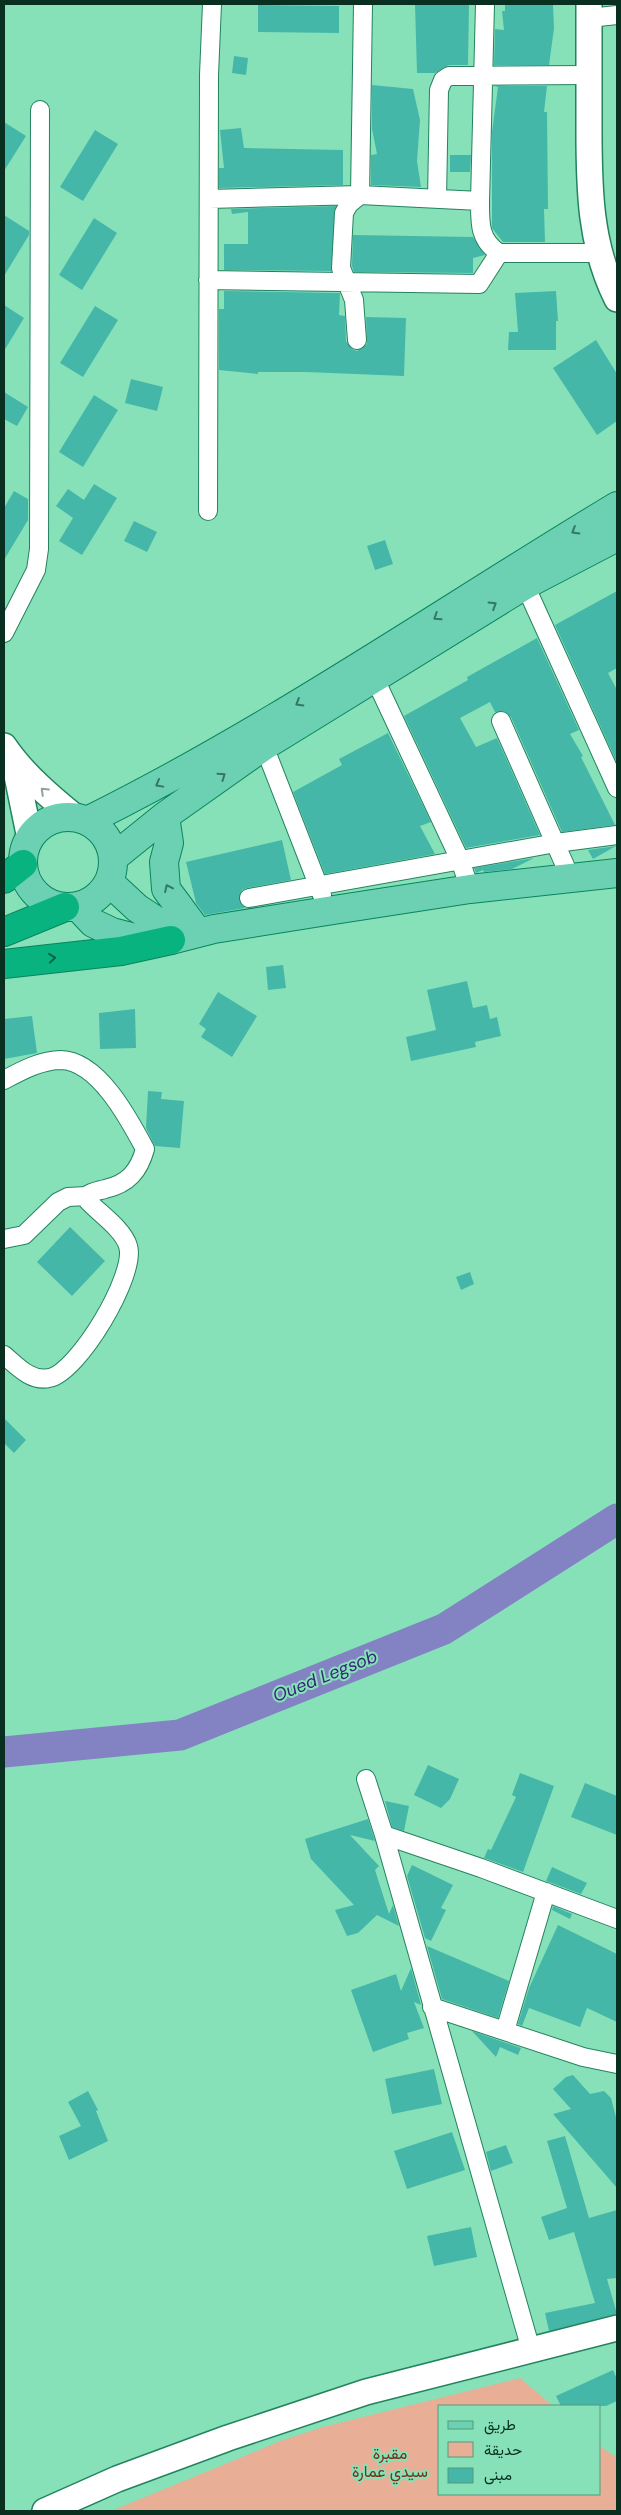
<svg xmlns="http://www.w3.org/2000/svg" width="621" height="2515" viewBox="0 0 621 2515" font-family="'DM Sans',Vazirmatn,sans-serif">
	<rect width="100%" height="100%" fill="#87e1b8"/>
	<path fill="#e8ae96" d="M520 2378 553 2406H440V2494H600V2446L617 2458V2511H111L283 2440 323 2427Z"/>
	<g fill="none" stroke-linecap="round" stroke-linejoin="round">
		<path stroke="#8383c3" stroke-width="31" d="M4 1752 180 1735 444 1629 617 1519"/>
	</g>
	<path fill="#45b7a8" d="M415 4H469L468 65H449L435 73H417Z
		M505 4H553L554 28 549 65H494L495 29 504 30 502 11H505Z
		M258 5 339 6V33L258 32Z
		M234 56 248 58 246 75 232 73Z
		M372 85 413 89 420 120 417 161 421 187 371 185V155L377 154 372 129Z
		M494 86H547L544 112H547L548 209H544L545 242H503L492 228V132L498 87Z
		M4 122 26 136 4 171Z
		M241 128 244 148 343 150V185L219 188V168H224L220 130Z
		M95 130 118 144 83 201 60 187Z
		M450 155H471L470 172H450Z
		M336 206 331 271 224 270V244H248V212L232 214 231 209Z
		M4 215 29 231V235L4 276Z
		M94 218 117 233 82 290 59 275Z
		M353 235 473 237 485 255 473 258V273L354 272 352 266Z
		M224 291 340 293 339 315 345 316 346 341 352 349 357 351 367 344 366 317 406 318 404 376 306 372H258V374L219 370V309H224Z
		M556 291 558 321H556V350H508L509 332H518L515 293Z
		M4 305 24 318 4 351Z
		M95 306 118 320 83 377 60 363Z
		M596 340 617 374V421L597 435 553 368Z
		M131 379 163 387 157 411 125 403Z
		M4 392 28 407 17 426 4 419Z
		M94 395 118 410 83 467 59 452Z
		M94 484 117 498 82 555 59 541 73 518 56 506 68 489 84 500Z
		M14 491 28 499V520L4 560V508Z
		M134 521 157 532 147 552 124 541Z
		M385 540 393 564 375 570 367 546Z
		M617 591V668L608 673 617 690V763L555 625Z
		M537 638 579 730 570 734 583 756 581 757 615 825 562 832 511 717 503 711 495 712 490 702 460 718 476 747 497 738 540 835 466 848 404 716 468 680 467 677Z
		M388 733 431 822 420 826 435 854 325 874 293 792 342 765 339 759Z
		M282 840 291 880 247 888 242 890 239 899 245 908 205 915 196 903 186 862Z
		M616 846 593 859 588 850Z
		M534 858 512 869 484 872 483 870 476 873 474 868Z
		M283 965 286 988 268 990 266 967Z
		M467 981 473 1008 487 1005 490 1019 497 1017 501 1036 475 1042 476 1047 411 1061 406 1037 436 1030 427 990Z
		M218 992 257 1016 232 1057 201 1037 206 1029 199 1024Z
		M135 1009 136 1048 100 1049 99 1013Z
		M32 1016 37 1053 4 1059V1019Z
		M148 1091 162 1092 161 1099 184 1101 180 1148 155 1146 146 1128Z
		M70 1227 105 1261 72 1296 37 1262Z
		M470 1272 474 1284 461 1290 456 1277Z
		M4 1418 26 1440 14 1453 4 1443Z
		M428 1765 459 1779 450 1799 441 1808 414 1795Z
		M520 1773 554 1786 523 1872 484 1858 488 1849 491 1850 516 1797 512 1795Z
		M585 1783 617 1796V1835L571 1817Z
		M385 1801 409 1806 404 1831 392 1827Z
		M368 1819 375 1841 350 1835 379 1866 375 1870 389 1914 393 1905 399 1926 377 1915 358 1933 347 1936 335 1910 354 1905 311 1859 305 1839Z
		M412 1865 453 1885 441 1908 446 1910 431 1941 425 1938 407 1876Z
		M552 1867 587 1883 581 1894 546 1881Z
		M553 1906 572 1914 570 1919 552 1910Z
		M558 1925 617 1954V2022L587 2008 580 2027 529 2008 522 2026 518 2024 529 1988Z
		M427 1946 509 1981 498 2018 442 1999Z
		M411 1968 421 2005 414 2002 424 2028 407 2033 409 2039 373 2052 351 1990 396 1974 401 1991Z
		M472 2031 521 2048 518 2055 500 2047 496 2057Z
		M434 2069 442 2104 392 2114 385 2079Z
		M573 2075 590 2094 604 2091 611 2098 617 2121V2188L553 2114 571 2109 553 2089 566 2077Z
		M88 2091 98 2110 96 2111 108 2141 69 2160 59 2136 81 2126 68 2102Z
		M452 2132 465 2170 407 2189 394 2151Z
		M565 2136 589 2218 617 2210V2278L607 2279 617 2314 549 2331 545 2313 595 2303 574 2232 549 2240 541 2217 567 2208 547 2141Z
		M506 2145 513 2163 491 2171 486 2152Z
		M471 2227 477 2257 434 2266 427 2236Z
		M613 2370 617 2379V2401L606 2406H561L556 2396Z"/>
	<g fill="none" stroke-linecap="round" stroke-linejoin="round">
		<g stroke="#23835f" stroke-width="20">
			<path id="street" d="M485 4 480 201C480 223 479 240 499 253H598
				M589 18 617 15
				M209 199 360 195 480 201
				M437 199 439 90 443 80 449 76 589 75
				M208 280 479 284 499 253
				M357 340 354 300 341 268 344 213 349 204 360 195 363 4
				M208 511 209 75 212 4
				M525 585 617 788
				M4 633 36 570 39 549 40 110
				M375 679 460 860 470 889
				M501 721 571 879
				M264 746 322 895
				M249 898 556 843 617 835
				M4 1080C21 1071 41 1060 61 1060 99 1061 130 1121 145 1149 139 1171 128 1184 105 1189 98 1191 93 1191 86 1196L88 1201C100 1214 123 1229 128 1246 137 1274 78 1373 49 1378 31 1382 17 1366 4 1355
				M4 1239 24 1235 58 1202 68 1197 86 1196
				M366 1779 384 1835 531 2350
				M384 1835 481 1868 617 1919
				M432 2007 583 2057 617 2064
				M505 2031 546 1892"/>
		</g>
		<g stroke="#23835f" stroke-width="28">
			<path id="secondary" d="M589 4C589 46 589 88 589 131 589 190 590 245 617 299
				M4 746C23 774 50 797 76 818
				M14 761 30 839
				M45 2511 117 2479 228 2438 366 2392 617 2328"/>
		</g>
		<g stroke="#08855e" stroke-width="30">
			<path id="primary" d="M165 816 169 843 164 862 166 889 195 928
				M23 862a45 45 0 1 1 90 0a45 45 0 1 1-90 0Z
				M87 821C271 730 441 612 617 506
				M113 858 165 816 264 746 525 585 617 537
				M109 882 137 908 163 925 190 928
				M77 906 93 923 112 932 135 938 171 940 214 929 327 911 470 889 617 873"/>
		</g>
		<g stroke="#08855e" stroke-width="30">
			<path id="highway" d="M4 879 23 864
				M4 932 65 907
				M4 964 121 951 171 940"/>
		</g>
		<use href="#street" stroke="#fff" stroke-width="18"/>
		<use href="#secondary" stroke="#fff" stroke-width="25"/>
		<use href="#primary" stroke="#6bd1b2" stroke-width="28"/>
		<use href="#highway" stroke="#08b37f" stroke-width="28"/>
	</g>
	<defs><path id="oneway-chevron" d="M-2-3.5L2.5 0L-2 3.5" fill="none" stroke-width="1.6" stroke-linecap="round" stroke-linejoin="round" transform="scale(1.25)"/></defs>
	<g stroke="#357862">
		<use href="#oneway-chevron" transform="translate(575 531) rotate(149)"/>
		<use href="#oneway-chevron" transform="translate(493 605) rotate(-32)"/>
		<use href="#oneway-chevron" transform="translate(437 617) rotate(147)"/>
		<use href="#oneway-chevron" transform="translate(299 703) rotate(149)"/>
		<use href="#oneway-chevron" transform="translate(222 776) rotate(-35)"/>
		<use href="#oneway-chevron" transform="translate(159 784) rotate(151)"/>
		<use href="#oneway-chevron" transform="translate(168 888) rotate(-115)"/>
	</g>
	<use stroke="#90a19b" href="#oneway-chevron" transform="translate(44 791) rotate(-136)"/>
	<use stroke="#086446" href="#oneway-chevron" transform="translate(52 958) rotate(-6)"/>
	<g text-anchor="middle" stroke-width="4" stroke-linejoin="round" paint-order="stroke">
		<g font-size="16" fill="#743315" stroke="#87e1b8">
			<text x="390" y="2459">مقبرة<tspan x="390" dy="18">سيدي عمارة</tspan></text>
		</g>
		<g font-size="18" font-style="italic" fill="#332a76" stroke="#87e1b8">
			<text transform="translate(325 1676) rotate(-22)" y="6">Oued Legsob</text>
		</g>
	</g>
	<rect width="621" height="2515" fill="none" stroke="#082f20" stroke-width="10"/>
	<rect x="438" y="2405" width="162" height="90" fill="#87e1b8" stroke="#549a7b"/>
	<rect x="448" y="2421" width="25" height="8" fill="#6bd1b2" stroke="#549a7b"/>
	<text x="484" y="2430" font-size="15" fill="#082f20">طريق</text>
	<rect x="448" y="2442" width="25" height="15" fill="#e8ae96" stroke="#549a7b"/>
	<text x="484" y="2455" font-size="15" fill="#082f20">حديقة</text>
	<rect x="448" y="2468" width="25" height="15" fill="#45b7a8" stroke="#549a7b"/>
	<text x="484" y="2480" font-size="15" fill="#082f20">مبنى</text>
</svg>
